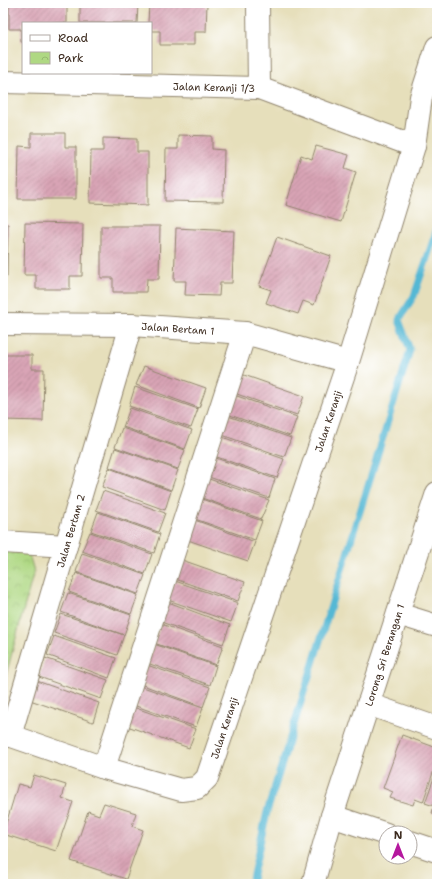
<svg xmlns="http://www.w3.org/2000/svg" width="440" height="887" viewBox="0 0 440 887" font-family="'Shantell Sans',sans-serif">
	<defs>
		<pattern id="park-crowns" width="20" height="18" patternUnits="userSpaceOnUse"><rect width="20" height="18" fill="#afd883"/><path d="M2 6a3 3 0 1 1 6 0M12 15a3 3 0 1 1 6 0" fill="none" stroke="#97ba71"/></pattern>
		<pattern id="building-hatch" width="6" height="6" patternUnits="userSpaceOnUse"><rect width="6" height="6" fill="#d9a4b6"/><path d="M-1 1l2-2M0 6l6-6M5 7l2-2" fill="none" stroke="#b18693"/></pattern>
	</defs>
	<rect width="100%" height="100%" fill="#fff"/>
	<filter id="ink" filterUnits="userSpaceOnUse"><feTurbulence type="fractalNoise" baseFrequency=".025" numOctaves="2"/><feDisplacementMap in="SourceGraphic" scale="8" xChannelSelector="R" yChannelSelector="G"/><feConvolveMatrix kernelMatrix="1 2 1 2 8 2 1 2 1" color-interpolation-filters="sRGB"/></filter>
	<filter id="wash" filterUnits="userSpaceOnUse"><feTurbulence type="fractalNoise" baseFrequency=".012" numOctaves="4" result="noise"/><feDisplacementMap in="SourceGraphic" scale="16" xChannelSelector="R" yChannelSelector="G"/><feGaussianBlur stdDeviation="0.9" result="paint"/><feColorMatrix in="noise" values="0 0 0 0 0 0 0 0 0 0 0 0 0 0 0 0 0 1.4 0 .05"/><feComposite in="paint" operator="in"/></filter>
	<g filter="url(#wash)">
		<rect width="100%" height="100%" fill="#e6dfbb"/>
		<path fill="url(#park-crowns)" stroke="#758150" d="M3 547 27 548 34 571 3 686Z"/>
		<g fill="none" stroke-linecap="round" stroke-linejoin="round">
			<path stroke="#55b8d4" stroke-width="7" d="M251 884 267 812 410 350 399 320 414 296 437 229"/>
		</g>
		<g id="blocks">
			<path fill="url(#building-hatch)" d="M9 3H67V23H23V42H21V29H9Z
				M80 3H138L137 23H80Z
				M149 3H207L206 32H194V45H160V31H151V23H148Z
				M31 133H65V147H76V199H18L19 146 31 147Z
				M178 135 212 136V149L224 150 223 202 165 201 166 149H178Z
				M103 138 137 139V152H148V205L90 203 91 151H103Z
				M316 146 349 155 345 168 356 172 341 222 286 205 301 155 312 159Z
				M25 223 83 224 82 276H70V289H36V275H24Z
				M3 224H8L7 276H3Z
				M101 226H160L159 279H147L146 292H113V278H101Z
				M176 228 234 231 232 283H220L219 296 185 295 186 281H174Z
				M277 237 331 256 314 305 303 301 298 314 266 303 271 290 259 286Z
				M3 355H32V369H44L43 421 3 420Z
				M144 366 206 388 199 408 136 385Z
				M241 374 304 396 297 415 234 393Z
				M135 387 198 409 191 428 129 406Z
				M234 395 297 417 290 436 227 414Z
				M130 408 192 430 185 449 123 427Z
				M228 416 291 438 284 457 222 435Z
				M122 428 185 450 178 469 115 447Z
				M222 437 284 459 277 478 214 456Z
				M115 448 178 470 171 490 109 467Z
				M213 457 275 479 269 498 206 476Z
				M109 468 171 491 165 510 102 487Z
				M206 478 269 500 261 519 199 497Z
				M103 491 165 513 158 532 96 510Z
				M199 498 262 521 255 540 192 518Z
				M98 512 160 534 154 553 91 531Z
				M192 519 255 542 248 561 185 539Z
				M90 532 152 554 145 574 82 551Z
				M82 553 145 575 138 594 76 572Z
				M182 560 245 582 238 601 175 579Z
				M76 573 138 595 131 614 69 592Z
				M175 581 238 603 231 622 168 600Z
				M68 593 131 615 124 635 61 612Z
				M168 602 230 625 223 644 161 622Z
				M61 614 124 635 117 655 54 633Z
				M161 624 223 646 216 665 154 643Z
				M54 636 116 658 109 678 47 655Z
				M154 644 216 666 210 685 147 663Z
				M45 658 108 680 101 699 39 677Z
				M147 665 210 687 203 707 140 684Z
				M37 681 99 703 93 722 30 700Z
				M140 686 203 708 196 727 133 705Z
				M133 707 196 729 189 748 127 726Z
				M402 735 437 748V761L423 802 415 799 413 805 390 798 393 792 383 788Z
				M437 769V814L432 813 434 806 425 803Z
				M34 775 66 785 62 798 73 802 56 851 3 834 18 784 30 787Z
				M104 803 136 813 132 826 143 830 126 879 71 861 88 811 99 815Z"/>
		</g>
	</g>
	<g filter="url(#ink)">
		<use href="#blocks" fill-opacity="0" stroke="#90846c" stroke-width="1"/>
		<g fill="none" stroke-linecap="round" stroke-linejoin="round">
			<g stroke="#90846c" stroke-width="24">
				<g id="minor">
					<path d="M258 3 259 88"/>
					<path id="s1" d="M3 82 259 88 414 146"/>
					<path id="s2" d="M3 324 131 325 245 333 348 362"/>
					<path d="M3 542 66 546"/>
					<path d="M398 614 437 626"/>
					<path d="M368 704 437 728"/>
					<path id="s3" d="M3 733 104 768 181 790 197 788 207 778 348 362 414 146 421 97 437 47"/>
					<path id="s4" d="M10 736 131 325"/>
					<path d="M104 768 245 333"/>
					<path d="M332 816 386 834"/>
					<path d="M410 842 437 851"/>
					<path id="s5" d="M313 884 332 816 437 493"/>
				</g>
			</g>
			<use href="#minor" stroke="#fff" stroke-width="22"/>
		</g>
	</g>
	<g text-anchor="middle" stroke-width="3" stroke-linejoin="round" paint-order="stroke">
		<g font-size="10" fill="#3b2a1e" stroke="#fff">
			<text dy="4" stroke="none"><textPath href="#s1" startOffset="211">Jalan Keranji 1/3</textPath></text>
			<text dy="4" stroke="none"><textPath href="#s2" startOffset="175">Jalan Bertam 1</textPath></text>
			<text dy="4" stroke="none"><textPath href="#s3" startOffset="594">Jalan Keranji</textPath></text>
			<text dy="4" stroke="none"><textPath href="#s4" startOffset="214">Jalan Bertam 2</textPath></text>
			<text dy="4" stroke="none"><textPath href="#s5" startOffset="240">Lorong Sri Berangan 1</textPath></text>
			<text dy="4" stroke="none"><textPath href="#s3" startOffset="270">Jalan Keranji</textPath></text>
		</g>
	</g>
	<rect width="440" height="887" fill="none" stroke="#fff" stroke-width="16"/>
	<rect x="22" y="22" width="130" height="52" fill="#ffffff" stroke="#b1aaa5"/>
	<rect x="30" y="35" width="20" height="6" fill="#ffffff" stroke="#b1aaa5"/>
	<text x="58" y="42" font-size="12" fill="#3b2a1e">Road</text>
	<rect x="30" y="52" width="20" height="12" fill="url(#park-crowns)" stroke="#b1aaa5"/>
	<text x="58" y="62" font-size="12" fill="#3b2a1e">Park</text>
	<g transform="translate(398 845)"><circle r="19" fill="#ffffff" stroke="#b1aaa5"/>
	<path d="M0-3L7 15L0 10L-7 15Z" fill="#b5179e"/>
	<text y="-6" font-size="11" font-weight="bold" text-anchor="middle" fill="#3b2a1e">N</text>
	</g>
</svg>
